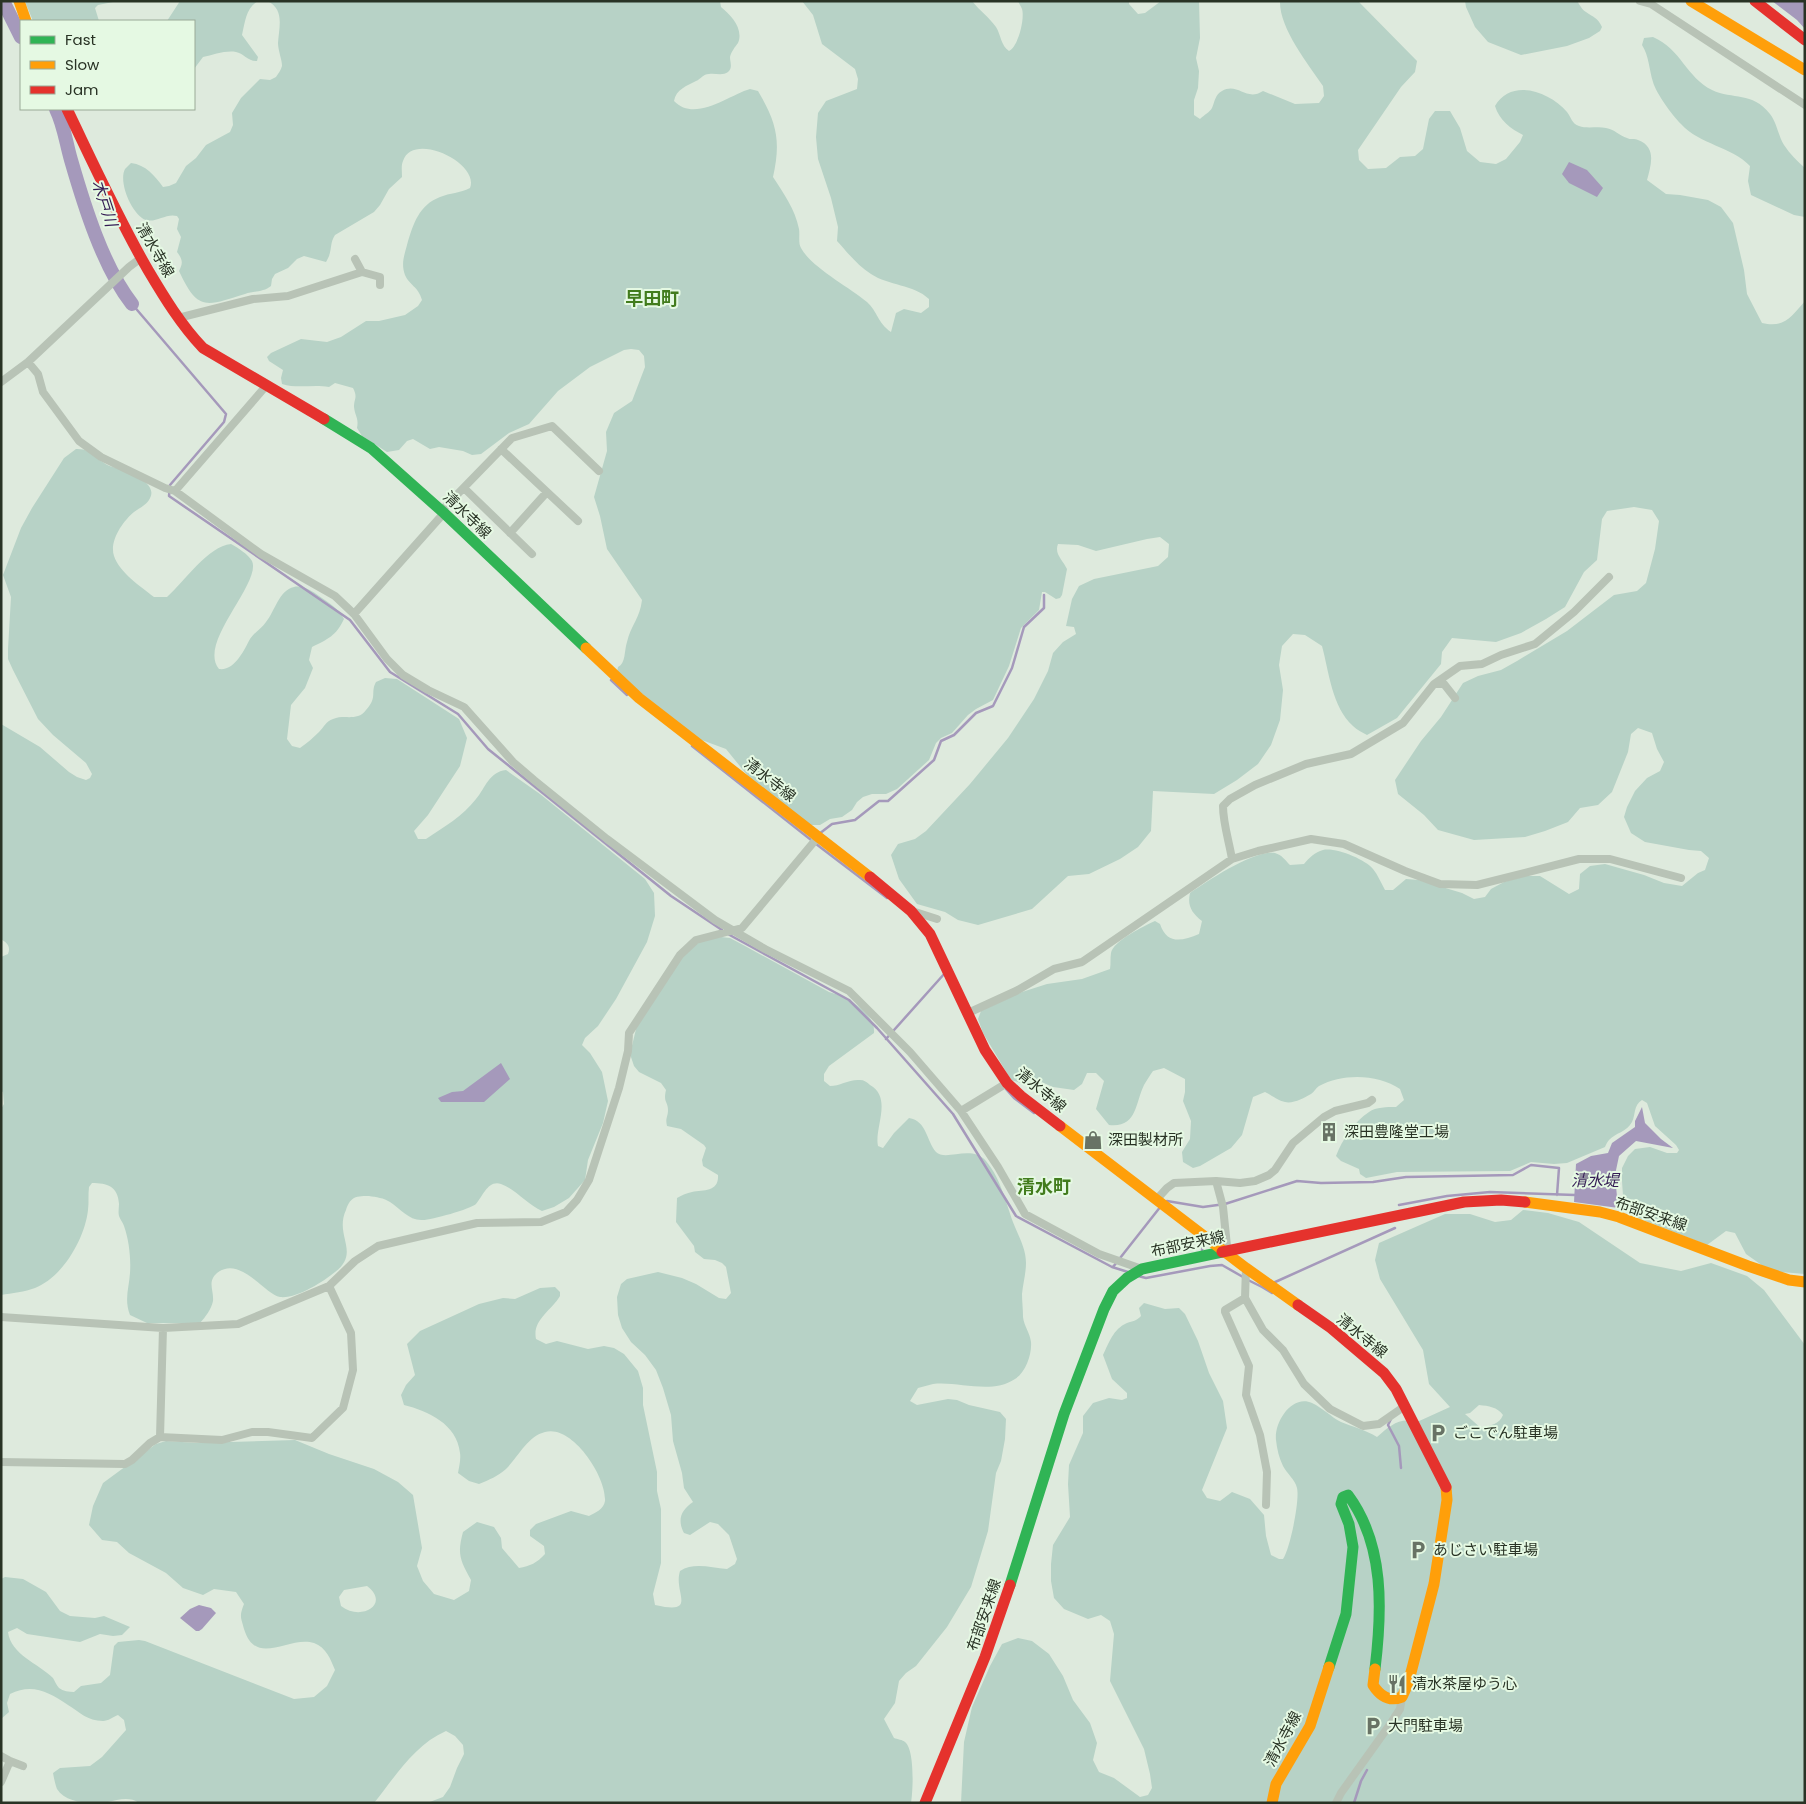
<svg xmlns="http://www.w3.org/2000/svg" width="1806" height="1804" viewBox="0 0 1806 1804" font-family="Poppins,'Noto Sans JP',sans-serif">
	<rect width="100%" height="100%" fill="#deeadd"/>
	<path fill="#b7d2c6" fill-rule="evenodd" d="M26 1H118L98 5 95 8 99 21H33L26 4Z
		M180 1H258C246 8 245 22 242 35L258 57 257 61C249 62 243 53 236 52 226 50 213 55 203 57L194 69V21H167Z
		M267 1H720L721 7C731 15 744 29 738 43 735 47 731 52 730 57 730 62 733 68 728 72 723 76 715 73 709 74 703 74 701 79 696 81 687 86 676 89 674 101 695 123 729 95 750 89L758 91C777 123 781 141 773 177 784 194 795 209 799 229 800 235 798 243 801 248 811 267 849 287 867 302 878 312 877 322 891 332L896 313 904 309 921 313 929 307V299C913 284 889 286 871 274 858 266 847 252 837 241L838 227 831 198 818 159 816 137 818 113 826 101 857 89 858 79 855 69 822 44 813 15 802 1H972C980 11 989 17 996 27 1001 35 1001 46 1009 51 1018 47 1025 19 1022 9 1021 6 1019 4 1018 1H1129V4L1138 14 1145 13 1161 1H1199L1200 38 1196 58 1199 71 1198 88 1194 100V115L1200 119C1204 115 1210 112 1212 108 1215 101 1215 95 1222 91 1238 82 1246 102 1263 91L1295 104 1319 103 1324 96 1323 86C1308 64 1279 28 1280 1H1358L1417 61 1415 72 1401 87 1358 150 1359 160 1368 169 1386 168 1400 157 1415 156 1423 149 1429 119 1435 111H1450L1460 128 1467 151 1480 162 1496 164 1506 159 1520 142 1523 135C1511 129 1499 120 1495 106 1511 78 1549 91 1567 112 1571 117 1572 124 1579 126 1587 129 1598 126 1606 128 1614 129 1620 136 1627 138 1630 140 1635 138 1638 140 1657 147 1651 165 1647 180L1666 194 1680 195 1708 200 1721 207 1733 223 1744 270 1747 294 1762 323C1785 328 1791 317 1805 301V1274L1770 1271 1746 1254 1735 1233 1726 1231 1707 1245 1638 1218 1623 1196 1622 1181V1168L1628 1156 1635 1149 1650 1147 1667 1153H1677L1679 1150 1676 1145 1655 1126 1647 1103 1642 1100C1633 1106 1636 1114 1632 1122 1627 1132 1615 1133 1609 1140 1607 1142 1606 1145 1605 1147L1567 1163 1554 1164 1531 1162 1510 1171 1397 1172 1366 1178 1360 1174 1359 1169 1341 1161 1336 1156C1342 1140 1354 1122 1369 1112 1376 1107 1387 1107 1396 1107L1404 1100 1400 1089C1378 1074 1343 1073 1319 1086 1316 1088 1314 1092 1311 1094 1304 1098 1293 1104 1285 1102 1279 1101 1271 1095 1265 1092L1253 1097 1242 1135 1231 1148 1200 1166 1193 1168 1183 1162 1182 1152 1190 1139 1191 1121 1183 1101 1185 1092V1079L1164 1068 1153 1071C1150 1075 1147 1080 1144 1085 1135 1104 1137 1128 1109 1125L1096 1109 1104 1081 1096 1073H1087L1082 1084 1074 1090 1053 1087 1032 1078 1021 1083 1011 1080 983 1033 978 1019 981 1011 1022 992 1047 984 1082 979 1110 969C1111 964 1110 958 1111 953 1113 941 1144 926 1155 921L1160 924C1167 945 1182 941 1199 934L1202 921C1192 913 1187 906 1190 893 1208 881 1253 850 1275 853 1282 855 1285 860 1290 865L1304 864C1309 858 1315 852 1323 850 1335 847 1365 859 1373 869 1378 875 1381 883 1385 890H1393L1406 879 1419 880 1462 893 1474 899 1485 897 1491 889 1504 882 1525 876H1540L1569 894 1579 889 1580 874 1590 866 1605 864 1644 875 1664 883 1682 886 1698 873 1705 870 1709 858 1701 851 1689 850 1645 842 1631 833 1624 817 1627 807 1635 791 1647 778 1660 771 1664 762 1657 749 1652 733 1638 728 1631 734 1628 752 1612 792 1598 805 1580 808 1568 822 1545 831 1525 837 1474 840 1438 830 1424 815 1398 794 1395 780 1421 741 1441 717 1463 683 1478 676 1501 670 1517 661 1567 631 1614 595 1637 591 1646 583 1655 549 1659 521 1652 510 1634 507 1607 511 1602 519 1597 560 1584 572 1565 607 1546 619 1521 633 1496 642 1452 638 1442 652 1441 664 1397 718 1367 735C1362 732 1357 730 1353 726 1332 707 1329 672 1322 646L1305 635 1293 634 1282 646 1279 665 1283 690 1280 720 1271 745 1258 764 1237 780 1214 794 1153 791 1151 831 1138 847 1120 859 1089 874 1068 876 1032 909 978 925 958 920 945 912 917 904 899 879 891 855 898 844 915 839 926 831 970 784 1008 738 1034 699 1048 671 1053 653 1063 642 1076 634 1074 627 1066 626 1072 599 1079 586 1094 579 1158 566 1168 557 1169 544 1160 537 1147 539 1096 551 1078 545 1058 544C1054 554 1063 560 1067 569L1062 595 1060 598 1056 599 1045 592H1042L1039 610 1021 628 1009 666 993 700 976 709 968 715 952 733 941 738 936 743 929 760 897 789 886 794H872L863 797 857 802 852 810 842 817 830 819 820 825H810L752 781 726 749 699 739 635 689 617 672 618 667C626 663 624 651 627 642 631 625 640 618 642 600L607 549 600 516 594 497 607 451 606 432 614 413 632 401 645 367 644 356 639 350 631 349 624 350 590 367 558 391 529 424 509 433 481 454 472 455 463 451 439 447 430 449 413 439 407 441 399 450 387 452 362 436 357 428C359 418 355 416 354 407 354 398 358 398 353 388L335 383 329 387C313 384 298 389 282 384L281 378 283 370 269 361 267 357 271 353 301 339 327 342 341 337 366 321H379L405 315 418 306 422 300C418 286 410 286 405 275 401 264 404 256 407 245 413 224 419 205 440 197 450 193 460 193 470 188 480 163 413 131 403 161 401 165 402 172 402 177L389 189 380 205 374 212 335 235C329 244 333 251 326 262L304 256 297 259 288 268 275 274 272 279 271 286C264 292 254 291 245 294 206 306 198 312 179 271 183 263 183 260 177 252L181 237 177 229 179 219 177 216C166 213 156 223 146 220 132 215 118 182 125 169 127 167 129 165 131 163 146 165 154 175 163 187L169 186 176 183 186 166 196 158 206 145 230 132 233 125 232 113 241 98 260 79 270 80 276 77C278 74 281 70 282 66 282 60 278 50 278 43 279 27 285 9 267 1Z
		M1465 1H1577C1580 5 1582 10 1586 12 1593 17 1598 18 1602 27L1600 31 1589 38 1567 46 1521 55 1488 42 1475 27 1466 7Z
		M1653 37C1681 49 1686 77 1712 90 1733 100 1752 91 1770 114 1777 123 1778 135 1784 145 1790 154 1797 161 1805 168V217L1794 215 1751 195 1748 181 1750 166C1731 146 1700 145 1681 124 1672 115 1656 93 1653 82 1649 69 1649 56 1642 45L1644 38Z
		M76 449C93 448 98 463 113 467 125 471 161 482 149 500 145 506 139 508 134 512 123 521 109 541 114 556 120 573 140 586 154 597H167C185 581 208 546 231 544 238 548 248 554 252 561 262 583 197 643 219 669 235 671 244 650 250 639 254 633 262 628 266 622 275 611 279 590 294 587 302 585 312 591 319 596 329 603 338 608 344 619 336 636 328 639 312 647L309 660 313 668 305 688 291 705 287 739 292 746 300 748C307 743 313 738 319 732 324 727 326 721 333 719 345 714 357 722 366 710 378 697 370 693 376 682L385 678 397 679 459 719 467 738 460 766 428 815 414 831 418 839H426C444 827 463 816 476 799 486 787 489 772 506 770L540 794 645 879 654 893 655 916 647 942 616 999 598 1026 585 1038 582 1045 590 1053 602 1072 608 1101 603 1123 588 1160 585 1180 569 1198 554 1207 542 1211C528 1205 515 1189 501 1184 488 1180 483 1196 476 1204 471 1209 431 1220 423 1220 409 1221 401 1209 390 1202 384 1198 376 1197 369 1196 365 1196 358 1196 354 1198 350 1200 347 1206 346 1210 334 1236 361 1252 335 1272 323 1282 296 1299 280 1297 264 1294 240 1255 217 1273 207 1282 214 1290 213 1301 211 1310 206 1316 200 1323H147L130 1315C124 1300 129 1288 130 1273 131 1258 129 1240 124 1226 123 1223 120 1219 119 1216 118 1212 119 1208 119 1204 118 1186 107 1183 92 1183L89 1187C88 1195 89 1202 88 1210 85 1238 63 1277 35 1288 25 1292 12 1293 1 1295V1109L4 1104 3 1092 1 1091V957L8 954C11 946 7 943 1 939V724L40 747 69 772 77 777 86 780 90 778 92 774 86 763 53 735 38 719 13 670 8 659V649L11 597 3 575 21 528 32 508 64 458Z
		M721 937 730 938 745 946 829 992C845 996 876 1012 874 1033L829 1066 824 1074V1081L830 1086C840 1086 849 1079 860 1080 864 1080 867 1082 870 1085 893 1098 874 1128 878 1146L883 1148 894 1133 909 1118C927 1121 926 1140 936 1152 946 1162 971 1144 986 1161 1002 1180 1006 1205 1015 1227 1020 1239 1026 1250 1026 1263 1026 1273 1023 1284 1022 1294 1022 1301 1023 1309 1023 1317 1024 1326 1030 1333 1031 1342 1032 1354 1026 1372 1015 1379 991 1395 959 1381 933 1384 928 1385 923 1387 918 1388L910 1401 917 1405 948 1399 957 1400 969 1405 1000 1412 1006 1419 1005 1439 1001 1461 996 1473 988 1531 971 1587 947 1627 916 1666 906 1673 899 1681 895 1703 884 1719 894 1738C897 1739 903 1740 905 1742 915 1750 913 1791 911 1803H427L443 1797 450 1787 457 1768 464 1754 463 1745 455 1736 446 1731C414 1745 395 1777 374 1803H139C129 1796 118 1800 108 1802 92 1804 66 1804 57 1789 55 1784 54 1778 53 1773L60 1768 90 1766 102 1757 126 1730 124 1720 118 1715C113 1717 108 1721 103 1721 87 1721 80 1712 68 1705 49 1692 32 1683 10 1694L7 1703 9 1712 1 1719V1579L5 1577 23 1579 46 1592 60 1611 70 1616 95 1618 104 1616 130 1627 122 1635 113 1636 100 1634 80 1642 27 1634 17 1628 8 1632C11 1655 38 1663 53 1678 55 1681 56 1685 59 1688 63 1691 69 1692 74 1692L81 1686 101 1683 110 1675 114 1646 118 1642 139 1640 145 1641 294 1699 314 1697 327 1686 335 1670C331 1660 326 1647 314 1643 289 1635 256 1668 244 1629 241 1617 239 1617 244 1604L236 1592 214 1589 203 1595 183 1588 166 1573 129 1553 117 1542 102 1540 89 1525 93 1506 103 1483 156 1444 166 1441 197 1443 295 1440 329 1454 374 1469 398 1482 413 1495 422 1548 417 1566 423 1581 434 1594 454 1600 469 1591 471 1580C460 1560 457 1554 463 1532L477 1522 494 1527 501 1538 502 1548 519 1568C530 1566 537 1563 545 1554L544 1546 530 1536V1530L536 1524 571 1511 589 1516C595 1513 604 1509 605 1501 607 1477 572 1424 545 1432 528 1436 518 1457 506 1469 498 1476 489 1480 479 1484L469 1481 458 1473C459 1467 461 1459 460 1453 457 1424 428 1411 404 1405L401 1395 406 1385 415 1375 407 1344 420 1331 479 1304 503 1298 515 1299 540 1288 555 1287 560 1292V1296C551 1311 532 1320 536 1339L546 1344 557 1341 588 1349 604 1346 614 1348 624 1354 638 1371 643 1388V1405L657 1472V1491L661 1509V1563L653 1594 655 1605C699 1615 673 1593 680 1571 694 1562 711 1568 727 1569L735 1564 737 1559 729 1535 718 1524 710 1522 690 1535 684 1533C677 1520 681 1510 693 1502L684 1488 682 1473 673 1441 671 1415 663 1388 656 1370 645 1355 631 1342 622 1328 618 1315 617 1297 621 1284 627 1279 658 1272 682 1278 696 1284 719 1298 726 1299 731 1293 726 1267 722 1263 715 1260 704 1259 695 1252 694 1246 676 1222 677 1198C682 1195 687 1193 692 1192 704 1190 719 1192 718 1175L703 1166 702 1160 706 1148 704 1145 681 1129 667 1126C665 1118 668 1117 668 1110 668 1101 663 1103 666 1090L661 1083 639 1072 634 1066 630 1054 637 1025 680 958 697 942ZM367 1586C391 1604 361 1622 341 1606L339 1597 344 1590Z
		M1523 1210 1548 1213 1579 1222 1640 1263 1681 1271 1711 1263 1747 1276 1764 1290 1805 1345V1803H961L964 1742 972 1707 990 1666 1002 1644 1018 1638 1032 1641 1049 1654 1063 1676 1073 1700 1090 1723 1097 1743 1093 1760 1099 1772 1114 1778 1140 1797 1148 1795 1152 1788 1150 1774 1144 1749 1110 1681 1114 1634 1110 1621 1101 1615 1088 1619 1064 1609 1054 1598 1051 1581V1564L1053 1545 1070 1517 1068 1484 1069 1465 1083 1433V1416L1093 1403 1109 1398 1122 1400 1127 1398V1393L1112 1379 1103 1355C1109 1343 1113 1329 1127 1323 1133 1321 1136 1321 1141 1316L1139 1308 1144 1303 1165 1309 1179 1308 1185 1314 1198 1341 1209 1373 1223 1401 1227 1428 1202 1490 1207 1498 1220 1501 1232 1492 1250 1499 1264 1515 1266 1536 1271 1555 1279 1559H1283C1290 1549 1300 1500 1297 1488 1295 1479 1287 1474 1283 1466 1279 1458 1277 1449 1276 1440 1274 1422 1292 1394 1312 1403 1323 1408 1331 1417 1341 1422 1353 1427 1366 1430 1377 1437 1390 1426 1399 1417 1417 1422L1450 1407 1429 1384 1423 1350 1380 1279 1375 1260 1379 1243 1445 1214H1470L1495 1222 1511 1220ZM1479 1405C1489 1406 1497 1407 1503 1415 1499 1425 1491 1424 1482 1429L1465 1414 1470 1413Z"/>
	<path fill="#a599bb" d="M1772 1H1805V29L1797 20Z
		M1569 162 1587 170 1603 188 1597 197 1569 183 1562 174Z
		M501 1063 510 1079 484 1102H441L438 1098 452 1092 463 1091Z
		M1642 1107 1645 1123 1661 1139 1673 1148 1636 1141 1619 1156 1615 1175 1617 1197 1626 1209 1574 1202 1576 1164 1591 1156 1608 1153 1612 1143 1635 1127V1121Z
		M199 1605 211 1608 216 1613 202 1629 199 1631H196L180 1618 190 1609Z"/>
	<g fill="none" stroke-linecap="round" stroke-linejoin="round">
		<path stroke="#a599bb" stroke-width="2.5" d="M132 304 226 414 224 422 170 485 169 496 350 620 390 672 458 714 488 749 671 896 722 930
			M611 680 627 695
			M692 746 820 847 887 898
			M819 834 832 824 855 820 879 801H888L934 760 941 741 954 735 976 713 993 706 1012 668 1024 627 1044 608V595
			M726 933 849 1000 877 1028 953 1114 1016 1216 1112 1267 1128 1272
			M886 1039 945 973
			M1006 1089 1014 1098 1034 1113
			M1167 1201 1203 1207 1225 1204 1297 1181 1321 1183 1373 1182 1406 1177 1513 1175 1531 1165 1559 1168 1557 1195
			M1399 1205 1447 1196 1490 1192 1575 1195
			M1202 1250 1204 1242
			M1113 1267 1161 1206
			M1138 1276 1146 1278 1210 1266 1222 1265 1243 1277
			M1248 1280 1262 1287 1265 1286
			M1273 1283 1395 1228
			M1262 1287 1272 1293
			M1391 1419 1388 1425 1399 1446 1401 1468
			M1354 1803 1361 1781 1367 1770"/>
		<path stroke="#a599bb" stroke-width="14" d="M3 1 21 37
			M56 109C64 125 66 143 71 160 84 205 103 267 132 304"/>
		<path stroke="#b8c3b6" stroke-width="8" d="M1640 1 1651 4 1805 105
			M355 259 362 272
			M178 318 253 299 288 296 362 272 380 277V285
			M28 362 38 374 43 392 79 441 101 457 165 488 175 491 261 554 335 596 354 614 387 659 403 675 428 690 464 707 513 762 534 780 607 839 715 920 765 949 849 991 910 1052 961 1111 998 1167 1025 1214 1099 1254 1142 1269
			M1 382 28 362 129 267 141 258
			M501 449 578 521
			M464 488 532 554
			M175 491 266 386
			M442 510 512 438 552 426 599 471
			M510 533 547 492
			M354 614 444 513
			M1434 684 1460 666 1482 664 1501 655 1535 644 1574 612 1609 577
			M1232 859C1229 841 1223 823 1223 806L1230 799 1255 785 1306 764 1351 754 1403 723 1434 684H1444L1455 698
			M912 911 937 919
			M968 1013 1016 991 1054 969 1082 962 1232 859 1258 851 1311 839 1344 844 1405 871 1440 884 1477 885 1579 859H1610L1681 878
			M961 1111 1007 1083
			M1216 1181 1223 1207 1227 1246 1226 1252
			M1157 1199 1167 1188 1174 1183 1216 1181 1240 1183 1255 1181 1269 1175 1275 1170 1293 1143 1324 1117 1335 1111 1368 1103 1372 1100
			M1246 1268 1245 1298 1225 1310V1312L1249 1366 1246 1395 1260 1435 1267 1472 1266 1505
			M1245 1298 1263 1330 1283 1350 1304 1384 1330 1409 1363 1426 1379 1424 1405 1406
			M1 1317 163 1328 238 1324 329 1286 355 1261 378 1246 477 1223 541 1222 566 1212 577 1200 589 1180 619 1088 628 1051 629 1033 680 955 696 940 742 928 818 837
			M160 1437 163 1328
			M1 1462 125 1464 132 1460 150 1443 160 1437 222 1440 252 1432H268L312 1438 343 1408 353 1370 351 1333 329 1286
			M1 1756 10 1761 1 1782
			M10 1761 23 1766
			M1336 1803 1341 1793 1391 1723 1400 1709 1402 1697"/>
		<path stroke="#30b455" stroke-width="11" d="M324 419 371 448 444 513 586 648
			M1010 1585 1064 1414 1104 1309 1113 1291 1127 1278 1142 1269 1222 1252
			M1329 1667 1346 1614 1353 1547 1349 1524 1341 1504 1343 1497 1348 1495C1385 1545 1382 1611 1375 1669"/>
		<path stroke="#ff9f0a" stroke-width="11" d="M19 1 26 21
			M1691 1 1805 70
			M586 648 639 698 870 877
			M1060 1126 1246 1268 1298 1305
			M1525 1202 1600 1212 1619 1217 1748 1266 1789 1280 1805 1282
			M1375 1669 1373 1685C1380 1696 1389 1702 1402 1697L1408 1684 1434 1584 1447 1500 1446 1487
			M1272 1803 1276 1784 1310 1726 1329 1667"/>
		<path stroke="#e5322d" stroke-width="11" d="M1755 1 1805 40
			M67 109C93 163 118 218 148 270 164 297 181 325 203 348L324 419
			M870 877 911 911 930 934 985 1050 1007 1083 1021 1096 1060 1126
			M1222 1252 1464 1202 1501 1200 1525 1202
			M1298 1305 1331 1328 1384 1373 1396 1389 1446 1487
			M925 1803 985 1657 1010 1585"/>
	</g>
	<defs>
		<g id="building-bare" transform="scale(1.5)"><path d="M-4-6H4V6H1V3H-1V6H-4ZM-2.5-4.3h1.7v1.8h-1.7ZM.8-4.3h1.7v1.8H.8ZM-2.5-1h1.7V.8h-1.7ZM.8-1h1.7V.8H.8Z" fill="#687365" stroke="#e5f9e3" stroke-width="2.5" paint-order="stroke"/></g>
		<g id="shop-bare" transform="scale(1.5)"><path d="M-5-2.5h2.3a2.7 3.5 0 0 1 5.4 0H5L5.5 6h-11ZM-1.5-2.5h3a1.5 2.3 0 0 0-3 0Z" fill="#687365" stroke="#e5f9e3" stroke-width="2.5" paint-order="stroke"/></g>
		<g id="parking-bare" transform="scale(1.5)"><path d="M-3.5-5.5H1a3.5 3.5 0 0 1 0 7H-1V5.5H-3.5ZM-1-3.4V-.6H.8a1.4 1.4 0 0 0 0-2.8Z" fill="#687365" stroke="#e5f9e3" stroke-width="2.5" paint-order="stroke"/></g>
		<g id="restaurant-bare" transform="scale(1.5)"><path d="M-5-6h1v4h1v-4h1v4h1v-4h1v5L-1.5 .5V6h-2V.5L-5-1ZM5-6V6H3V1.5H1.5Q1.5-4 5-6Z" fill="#687365" stroke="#e5f9e3" stroke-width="2.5" paint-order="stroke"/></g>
	</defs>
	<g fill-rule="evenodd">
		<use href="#building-bare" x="1329" y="1132"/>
		<use href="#shop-bare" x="1093" y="1140"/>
		<use href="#parking-bare" x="1438" y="1433"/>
		<use href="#parking-bare" x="1418" y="1550"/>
		<use href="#restaurant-bare" x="1397" y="1684"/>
		<use href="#parking-bare" x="1373" y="1726"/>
	</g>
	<g text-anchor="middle" stroke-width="4" stroke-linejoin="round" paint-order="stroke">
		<g font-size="15" fill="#293325" stroke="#e5f9e3">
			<text transform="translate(155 250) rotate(60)" y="5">清水寺線</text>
			<text transform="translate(467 515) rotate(44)" y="5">清水寺線</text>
			<text transform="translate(770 780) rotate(38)" y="5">清水寺線</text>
			<text transform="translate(1041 1090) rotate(40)" y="5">清水寺線</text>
			<text transform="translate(1651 1214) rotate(19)" y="5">布部安来線</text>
			<text transform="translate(1188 1244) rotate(-12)" y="5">布部安来線</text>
			<text transform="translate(1362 1336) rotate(39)" y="5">清水寺線</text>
			<text transform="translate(984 1615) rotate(-71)" y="5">布部安来線</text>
			<text transform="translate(1283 1739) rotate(-62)" y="5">清水寺線</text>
		</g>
		<g font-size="15" fill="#293325" stroke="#e5f9e3" text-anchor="start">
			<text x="1344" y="1137">深田豊隆堂工場</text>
			<text x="1108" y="1145">深田製材所</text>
			<text x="1453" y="1438">ごこでん駐車場</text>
			<text x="1433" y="1555">あじさい駐車場</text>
			<text x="1412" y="1689">清水茶屋ゆう心</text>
			<text x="1388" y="1731">大門駐車場</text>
		</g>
		<g font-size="16" font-style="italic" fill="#341b54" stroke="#e5f9e3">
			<text transform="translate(105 203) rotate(72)" y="6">木戸川</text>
			<text x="1595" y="1186">清水堤</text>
		</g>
		<g font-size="18" font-weight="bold" fill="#427c1d" stroke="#e5f9e3">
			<text x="652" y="305">早田町</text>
			<text x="1044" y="1193">清水町</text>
		</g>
	</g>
	<rect width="1806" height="1804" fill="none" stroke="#293325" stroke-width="5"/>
	<rect x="20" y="20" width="175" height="90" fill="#e5f9e3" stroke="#9aaa97"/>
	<rect x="30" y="36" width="25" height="8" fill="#30b455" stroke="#9aaa97"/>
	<text x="65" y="45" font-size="15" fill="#293325">Fast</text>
	<rect x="30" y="61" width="25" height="8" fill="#ff9f0a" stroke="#9aaa97"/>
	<text x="65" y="70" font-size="15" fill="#293325">Slow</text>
	<rect x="30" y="86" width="25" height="8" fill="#e5322d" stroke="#9aaa97"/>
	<text x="65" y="95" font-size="15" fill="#293325">Jam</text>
</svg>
